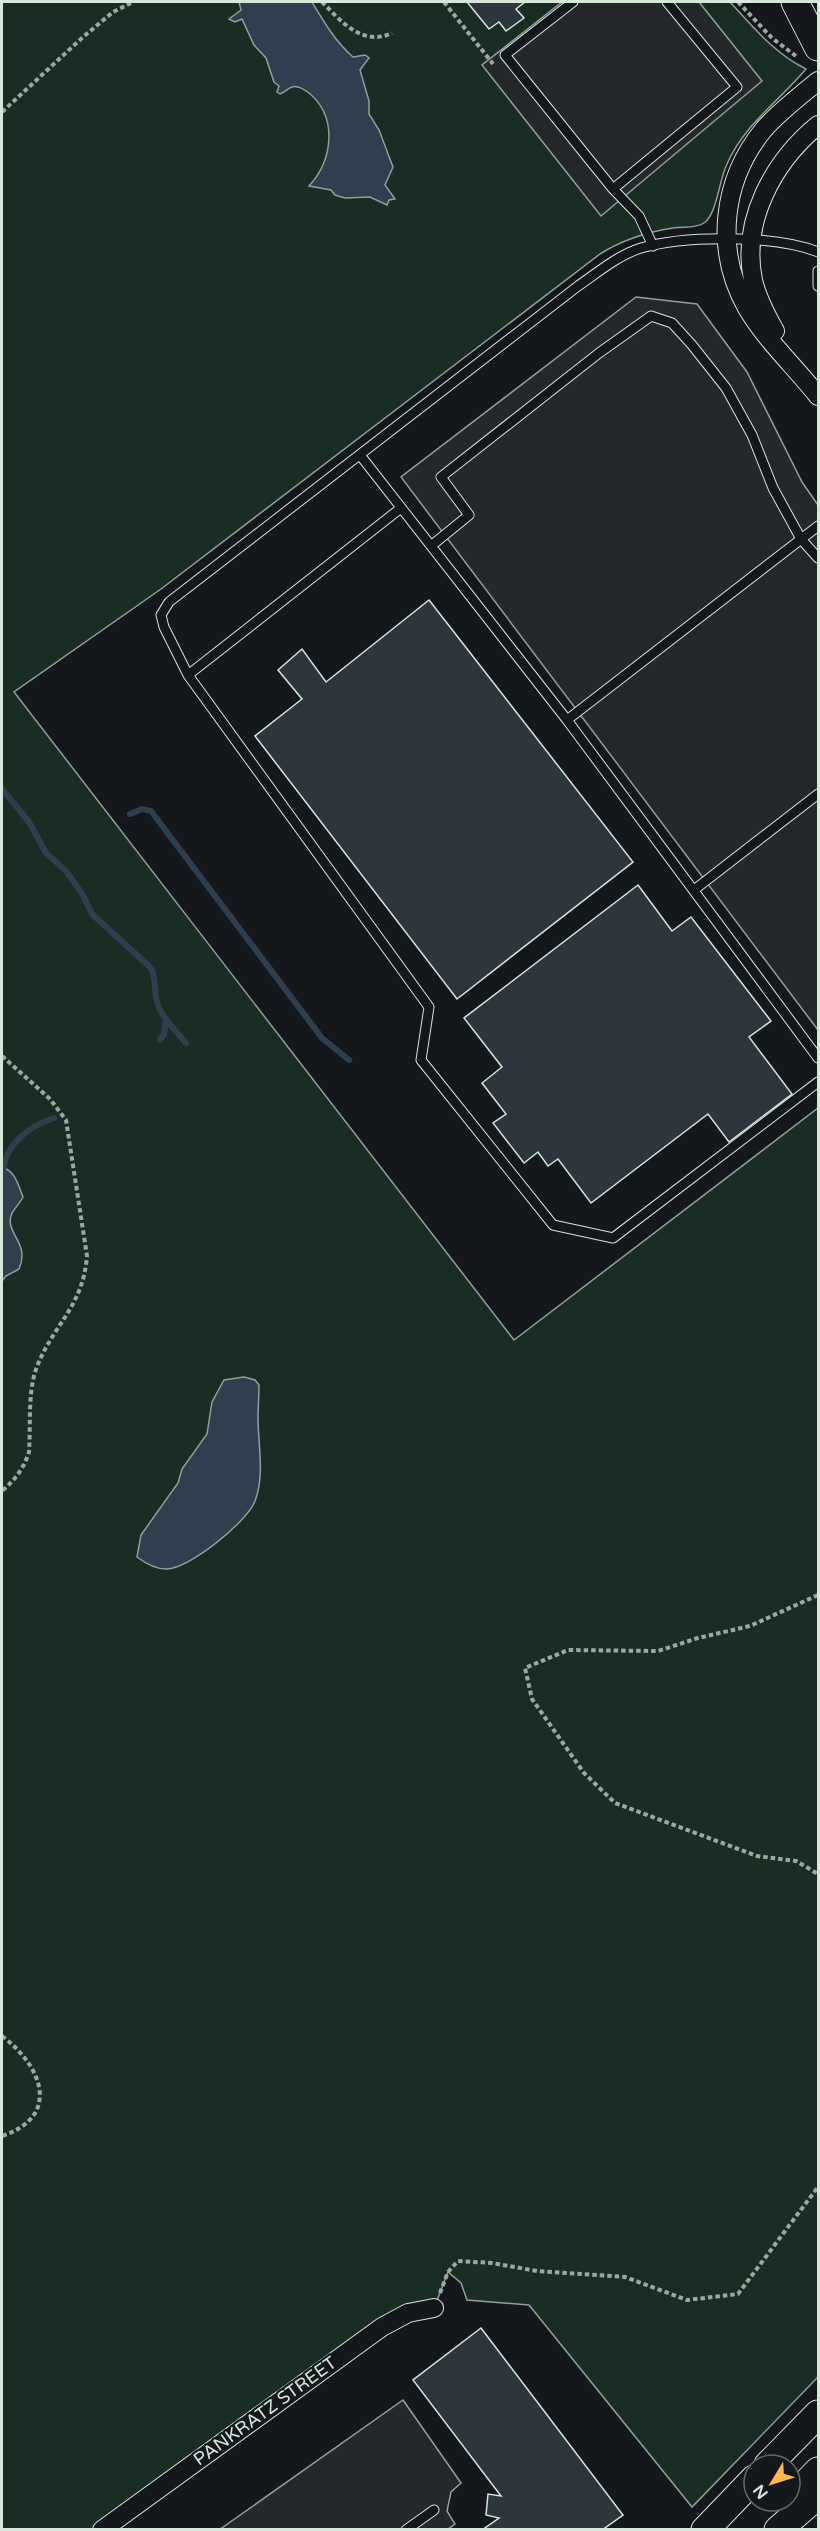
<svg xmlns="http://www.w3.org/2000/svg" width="820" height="2531" viewBox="0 0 820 2531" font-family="'Varela Round',sans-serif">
	<rect width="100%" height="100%" fill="#14181c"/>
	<path fill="#1a2d24" stroke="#939e99" stroke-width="1.5" d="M2 2H730C753 27 775 54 806 69 779 101 744 125 727 164 719 180 717 214 704 223 695 229 683 226 673 228 647 232 622 240 600 254L161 589 14 692 514 1340 818 1108V2377L692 2507 529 2305 467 2300 461 2283 448 2272 434 2308 408 2313 102 2529H2Z"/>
	<path fill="#24282b" stroke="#939e99" stroke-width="1.5" d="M562 2H699L762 81 601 216 482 65Z
		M636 297 697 304 747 372 802 482 818 505V1030L401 477Z
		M403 2400 461 2483 451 2492 447 2511 455 2524 448 2529 219 2530Z"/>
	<path fill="#2f3f4d" stroke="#939e99" stroke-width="1.5" d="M239 2H312C324 22 335 41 353 57L365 55 369 58 360 70 369 101V114L379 130 393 167 385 185 395 199 389 200 387 205 370 197 345 198 335 195 331 190 309 186C333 160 338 117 309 93 305 90 298 85 292 87 288 88 285 92 280 94L277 92 279 86 274 82 266 58 254 45 242 19 235 22 229 19 241 10Z
		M2 1167C15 1171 18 1184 23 1197 20 1203 15 1208 12 1213 3 1233 31 1242 19 1269L6 1276 2 1281Z
		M244 1377 255 1380 259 1385C259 1396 258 1407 258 1418 258 1444 265 1475 255 1501 248 1521 188 1570 166 1569 155 1569 145 1563 137 1557L141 1535 178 1483 182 1469 207 1434 212 1402 224 1380Z"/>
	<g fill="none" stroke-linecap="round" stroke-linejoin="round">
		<path stroke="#2f3f4d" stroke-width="6" d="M2 789 29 822 46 853 66 871 83 895 92 914 151 968C157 980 153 993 158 1005 163 1019 176 1031 186 1043
			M130 814 142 809 151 811 322 1038 349 1060
			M160 1040 164 1034 166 1020
			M4 1167C7 1142 32 1125 54 1118"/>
	</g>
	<path fill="#2c363c" stroke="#d8e6dc" stroke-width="1.5" d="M467 2H525L516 9 524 18 506 31 499 22 489 29Z
		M429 600 633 862 457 999 255 736 302 699 278 670 302 649 326 682Z
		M638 885 672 931 691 917 771 1021 749 1037 792 1094 729 1142 708 1114 591 1203 558 1159 548 1166 538 1152 524 1163 493 1123 506 1114 482 1083 502 1067 464 1018Z
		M481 2328 623 2515 602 2530H482L499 2518 486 2515 488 2494 501 2496 413 2380Z"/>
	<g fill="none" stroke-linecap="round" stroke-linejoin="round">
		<g stroke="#d8e6dc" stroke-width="11">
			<path id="lane" d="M573 2 505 55 613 189 639 216 653 246
				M613 189 737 87 667 2
				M818 252C775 235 686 235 641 248 618 255 597 273 578 286L169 602 161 615 164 627 188 675 429 1007 421 1060 553 1225 613 1238 818 1082
				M818 271V286
				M360 455 567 720 818 1058
				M431 546 469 515 441 477 599 353 651 316 672 323 692 345 726 388 752 435 773 488 801 539 818 558
				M188 675 401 508
				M567 720 818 526
				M694 890 818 794
				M406 2530 434 2510"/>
		</g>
		<g stroke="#d8e6dc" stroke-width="20">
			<path id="street" d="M818 81C800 96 780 111 764 129 722 180 714 250 747 308 766 340 795 367 818 396
				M775 331C766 315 757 298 753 280 741 221 773 162 818 125
				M102 2530 382 2327 408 2313 434 2308"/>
		</g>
		<g stroke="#d8e6dc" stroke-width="29">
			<path id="primary" d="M795 2 818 47
				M768 2465 818 2414
				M790 2500 818 2471
				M705 2530 754 2479
				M778 2530 818 2495"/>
		</g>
		<path stroke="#9da8a2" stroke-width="4" stroke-dasharray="4.5 3" stroke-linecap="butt" d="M322 2C341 21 362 47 392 33
			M444 2 493 64
			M738 2 772 38 796 56
			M2 112 83 37 113 12 133 2
			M2 1056 50 1099 66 1120 87 1256C83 1306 55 1323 38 1364 27 1390 31 1424 29 1452 24 1468 15 1480 2 1491
			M818 1595 750 1626 698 1638 658 1651 568 1650 525 1668 532 1699 584 1773 615 1803 757 1856 796 1861 818 1874
			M2 2036C42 2066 62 2116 2 2136
			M440 2293 448 2272 458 2261 492 2263 537 2271 625 2277 687 2300 738 2294 818 2187"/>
		<use href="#lane" stroke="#14181c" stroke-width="9"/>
		<use href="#street" stroke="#14181c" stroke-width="18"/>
		<use href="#primary" stroke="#14181c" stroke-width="27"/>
	</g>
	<g text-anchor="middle" stroke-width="4.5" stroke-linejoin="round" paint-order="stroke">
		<g font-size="18" fill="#d8e6dc" stroke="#14181c">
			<text transform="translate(265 2411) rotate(-36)" y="6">PANKRATZ STREET</text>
		</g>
	</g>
	<rect width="820" height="2531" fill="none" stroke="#d8e6dc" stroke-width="6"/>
	<g transform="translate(772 2483) rotate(232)"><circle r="28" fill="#14181c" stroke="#626a69" stroke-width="1.5"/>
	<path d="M0-4.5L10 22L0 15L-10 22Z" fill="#ffb74d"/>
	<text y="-9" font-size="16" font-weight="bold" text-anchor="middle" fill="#d8e6dc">N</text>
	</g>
</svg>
